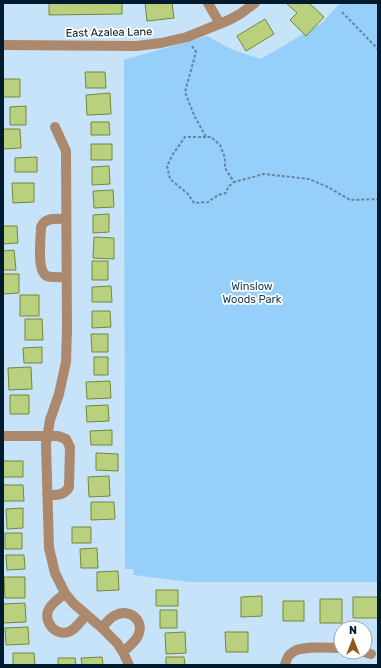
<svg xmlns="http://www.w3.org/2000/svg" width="381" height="668" viewBox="0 0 381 668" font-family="Rubik,sans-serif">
	<rect width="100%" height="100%" fill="#c6e3fa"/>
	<path fill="#96cffa" d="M340 3H378V582H190L134 575 133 569H125L124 60 207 36 233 50 261 59 322 23Z"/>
	<path fill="#b9d07e" stroke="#748837" d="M49 3H122V14L49 15Z
		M145 3H172L174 18 147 21Z
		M286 3H309L324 17 306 36 290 20 297 13Z
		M265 19 274 34 246 51 237 36Z
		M85 72H105L106 88H86Z
		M3 79H20V97H3Z
		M110 93 111 114 87 115 86 95Z
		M26 106V125H10V107Z
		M91 122H109L110 135H91Z
		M3 129H20L21 148 3 149Z
		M91 144H112V160H91Z
		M37 157V172H15V158Z
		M109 166 110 184 92 185V167Z
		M12 183H34V202L13 203Z
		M113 190 114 207 94 208 93 191Z
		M109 214V232L93 233V215Z
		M3 226H17L18 243 3 244Z
		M94 237 114 238V259L93 258Z
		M14 250 16 270H3V251Z
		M92 261H108V280H92Z
		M3 274H19V293L3 294Z
		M111 286 112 302H92V287Z
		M20 295H39V316H20Z
		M92 311H110L111 327 92 328Z
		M25 319H42L43 340H25Z
		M91 334H108V352H92Z
		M42 347V363H24L23 348Z
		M94 357H108V375H94Z
		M31 367 32 389 9 390 8 368Z
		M110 381 111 398 87 399 86 382Z
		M10 395H29V414H10Z
		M108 405 109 421 87 422 86 406Z
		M112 430V445H91L90 431Z
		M96 453 118 454V471L96 470Z
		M3 461H23V477H3Z
		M109 476 110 496 89 497 88 477Z
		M3 485H23L24 501H3Z
		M91 502H114L115 519 91 520Z
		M23 508V528L7 529 6 509Z
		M72 527H91V543H72Z
		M5 533H22V549H5Z
		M97 548 98 568H81L80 549Z
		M6 555H24L25 569 7 570Z
		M118 571 119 590 97 591V572Z
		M4 577H25V598H5Z
		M156 590H178V606H156Z
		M262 596V616L241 617V597Z
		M353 597H378V618H353Z
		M320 599H342V623H320Z
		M283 601H304V621H283Z
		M25 603 26 622 3 623V604Z
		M160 610H177V628H160Z
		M28 627 29 644 6 645 5 628Z
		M185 632 186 653 166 654 165 633Z
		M225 632H248V652H226Z
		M13 653H34L35 665H13Z
		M102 657 103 665H82L81 658Z
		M166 657H184L185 665H166Z
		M58 658H75L76 665H58Z"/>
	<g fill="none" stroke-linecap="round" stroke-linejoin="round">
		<path stroke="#68849a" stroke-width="2" stroke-dasharray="3 2" stroke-linecap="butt" d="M342 12 378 49
			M192 46 196 52 185 92 194 115 206 137H211L220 145 225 158V168L234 182 264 174 309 179 328 187 350 200 378 199
			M206 137H185L173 154 167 166 170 179 188 194 194 203 208 202 218 195 226 193 228 187 234 182"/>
		<path stroke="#ac896d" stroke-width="10" d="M208 3 220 24
			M3 45 136 46 161 43 187 37 229 20 240 14 255 3
			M55 127 66 151 67 330 66 362 59 394 50 420 46 444 49 548 55 573 65 593 73 603 102 628 117 643 123 652 129 665
			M66 219C56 219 45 217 41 227 41 238 36 271 47 276 53 278 60 277 66 277
			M3 436H58L66 439 70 447 69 487C64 496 56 495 47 495
			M65 593C60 598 50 604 48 611 44 623 56 636 68 632 75 630 81 621 86 615
			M102 628C106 623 110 617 116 615 130 608 145 621 138 636 135 642 128 647 123 652
			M364 652 371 654
			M285 665C286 660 288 655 293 652 303 645 329 648 341 648"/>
	</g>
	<g text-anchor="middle" stroke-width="3.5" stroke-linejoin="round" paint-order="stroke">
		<g font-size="11" fill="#001a2e" stroke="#fff">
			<text transform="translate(109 32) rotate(-1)" y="4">East Azalea Lane</text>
		</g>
		<g font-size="11" fill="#1a415c" stroke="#fff">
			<text x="252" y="290">Winslow<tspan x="252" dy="13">Woods Park</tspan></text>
		</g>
	</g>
	<rect width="381" height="668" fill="none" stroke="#001a2e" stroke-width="8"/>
	<g transform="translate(353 640)"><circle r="19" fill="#ffffff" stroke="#99a3ab"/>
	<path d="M0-3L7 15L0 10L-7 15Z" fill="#935718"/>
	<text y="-6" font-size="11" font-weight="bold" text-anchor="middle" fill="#001a2e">N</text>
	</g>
</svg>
